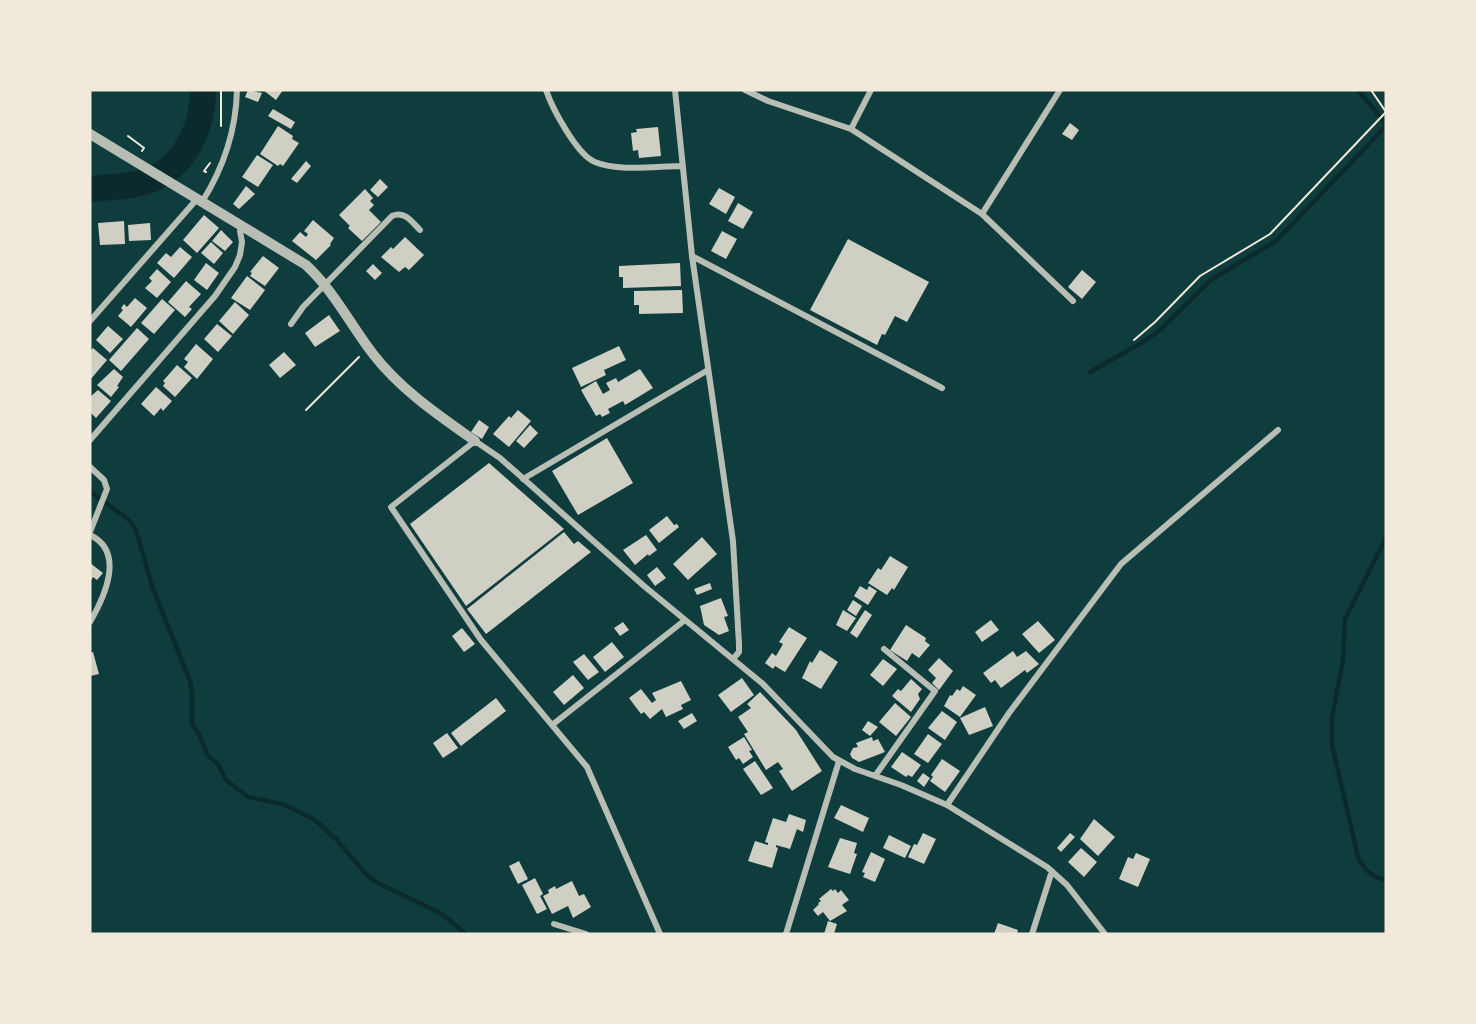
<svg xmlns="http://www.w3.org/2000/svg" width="1476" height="1024" viewBox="0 0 1476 1024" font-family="'Nunito Sans',sans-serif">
	<rect width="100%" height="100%" fill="#0f3d3e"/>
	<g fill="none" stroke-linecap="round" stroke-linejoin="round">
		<path stroke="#0a2a2b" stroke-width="4.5" d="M1358 90 1386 124
			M1090 372 1148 339 1162 328 1212 279 1276 241 1386 126
			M90 491 99 498
			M106 503 129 520 136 530 153 589 190 681 192 692V724L199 734 208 756 218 764 226 780 248 797 283 804 315 820 337 840 366 874 376 882 442 914 466 934
			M1386 538 1345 619 1343 660 1332 717V745L1358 857C1364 870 1372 877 1386 880"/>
		<path stroke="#0a2a2b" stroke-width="26" d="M90 189C108 187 128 187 145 182 184 169 203 128 203 90"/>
	</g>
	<path fill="#cfcfc3" d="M248 90 262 93 258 102 245 97Z
		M263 90H283L276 100Z
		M273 109 295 122 291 129 268 116Z
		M1070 123 1079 130 1072 140 1062 134Z
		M278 126 293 136 292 139 299 143 283 166 280 164 278 166 260 154Z
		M658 127 661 156 639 158 638 150 633 151 631 133 637 132 636 129Z
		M257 155 273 165 258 187 242 177Z
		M306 161 311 166 297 183 291 179Z
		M380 179 388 187 378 197 370 190Z
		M246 186 255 194 239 209 233 204Z
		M719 188 735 197 726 214 709 204Z
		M365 189 373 198 370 201 374 205 369 210 381 222 362 241 348 228 350 226 339 215Z
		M738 203 753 212 743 229 728 221Z
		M204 215 219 228 197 253 183 240Z
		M313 220 334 238 330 244 331 245 316 260 292 241 300 232 306 237 308 234 304 231Z
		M124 221 125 244 100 245 98 223Z
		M150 223 151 240 129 241 128 225Z
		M221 230 233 242 225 251 212 241Z
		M722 231 737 239 726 259 711 251Z
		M405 237 424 255 409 270 405 267 399 272 381 257 391 247 393 249Z
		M848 239 929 282 907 322 895 316 885 335 882 334 877 345 810 310Z
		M211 242 223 253 214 264 201 253Z
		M180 247 192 257 174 278 157 263 166 253 171 257Z
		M263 256 279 268 265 286 250 276 252 273 250 272Z
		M206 263 219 273 207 290 194 280Z
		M680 263 681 286 623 288V277H619V266Z
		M373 264 382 273 375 280 366 271Z
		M157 269 171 282 157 298 145 288 152 281 149 278Z
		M1082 270 1096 282 1082 299 1068 287Z
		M247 276 265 290 250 310 231 298Z
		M186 281 201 294 189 307 192 309 185 317 168 302Z
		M682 290 683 313 639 314V305H634V291Z
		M135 298 147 308 131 327 118 316 123 310 121 308 124 304 127 307Z
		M162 299 175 310 154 334 141 323Z
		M235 302 249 315 233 334 219 321Z
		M329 315 340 331 315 347 305 333Z
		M217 324 232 336 218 352 204 339Z
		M108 326 123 339 110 353 96 340Z
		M137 328 149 339 121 371 109 360Z
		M196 344 213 359 197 379 184 367 188 362 184 359Z
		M619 346 626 360 604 370 606 375 581 387 572 368Z
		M93 348 107 360 90 380V351Z
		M284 352 296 365 280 378 269 365Z
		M177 365 192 378 175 397 163 386 165 383 163 381Z
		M114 369 123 377 117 386 119 387 111 397 97 385Z
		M640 369 653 388 625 405 623 401 608 409 610 413 602 417 600 414 596 416 581 390 596 381 603 394 610 390 606 383 616 378 618 382Z
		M156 387 172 401 163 411 161 408 154 416 141 404Z
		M98 390 111 401 96 418 90 412V397Z
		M518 410 531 421 509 447 493 434 509 416 511 418Z
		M479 420 489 427 482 439 471 432Z
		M530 425 538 433 524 448 516 441Z
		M607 438 633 483 578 515 552 471Z
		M489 463 564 529 466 606 410 524Z
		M667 516 674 525 677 524 679 527 659 543 649 530Z
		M564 532 574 544 578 541 591 552 486 634 467 609Z
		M646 535 657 550 649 556 648 554 635 565 623 550Z
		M702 537 717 554 688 580 673 564Z
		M890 556 908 567 894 590 892 588 887 595 868 583 878 568 881 570Z
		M90 563 103 573 97 580 93 577 90 582Z
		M657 567 666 578 655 586 647 575Z
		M710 583 712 589 697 595 694 589Z
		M860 586 867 590 869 586 877 591 868 605 854 596Z
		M721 598 728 616 724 617 729 631 719 635 704 625 700 606Z
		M853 600 862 606 856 616 847 610Z
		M843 610 856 618 847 631 836 625Z
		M865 610 872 615 857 638 850 633Z
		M991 620 999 630 982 642 975 632Z
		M1038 621 1055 640 1039 653 1022 634Z
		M623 622 629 630 620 636 614 628Z
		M906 625 926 638 925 641 930 645 919 658 912 653 907 661 890 650Z
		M789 627 807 638 785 672 775 666 773 669 765 663 772 653 776 656 783 644 779 642Z
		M462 628 475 644 464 652 452 636Z
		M612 642 624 657 605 672 593 657Z
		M820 650 838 662 821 689 802 678 810 661 812 663Z
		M1013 651 1017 657 1026 651 1039 664 1027 673 1025 670 1001 688 995 680 991 683 983 673Z
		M93 652 99 674 90 676V653Z
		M584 654 599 672 588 680 573 662Z
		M939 658 953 671 939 690 932 683 936 678 928 670Z
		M883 659 897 669 883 686 870 675Z
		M573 675 584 688 564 705 553 692Z
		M742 678 754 695 731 712 718 695Z
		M911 679 922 689 918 694 920 699 911 712 892 696 898 689 901 691Z
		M681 681 691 700 681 705 683 709 666 717 662 709 650 719 644 712 641 714 629 698 641 689 652 703 656 700 652 693Z
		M963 686 976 695 960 717 944 706 950 695 952 696 957 689 960 691Z
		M760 692 796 730 822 771 792 791 779 771 783 769 778 762 766 770 744 734 748 732 738 717 751 708 747 704Z
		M496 698 506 711 461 746 451 733Z
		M895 703 911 717 896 736 879 722Z
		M985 707 993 726 969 735 960 718Z
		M942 711 957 722 945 740 928 728Z
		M692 713 697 721 684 729 678 721Z
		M868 721 878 727 870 736 862 730Z
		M447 733 458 748 443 758 433 743Z
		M928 734 942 744 928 763 914 754Z
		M744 737 752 750 749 751 753 757 743 764 739 758 736 760 728 747Z
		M872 737 873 741 878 739 885 752 859 762 852 758 850 754 853 748 858 747 856 743Z
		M902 752 921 765 912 777 908 775 906 777 891 767Z
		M942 759 960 771 945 792 930 781 933 777 931 775Z
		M755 761 773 788 761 795 743 769Z
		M923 773 930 778 924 787 917 781Z
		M841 805 869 818 863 832 834 818Z
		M789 814 806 820 803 832 797 829 790 849 776 845V847L778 848 772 868 748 861 755 841 768 845V843L765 842 773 818 786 822Z
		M1094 819 1115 837 1098 856 1080 839Z
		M923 833 936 839 924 864 908 857 914 844 917 845Z
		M1070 833 1075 837 1061 852 1057 848Z
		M889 835 911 846 905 858 883 848Z
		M840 838 857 843 854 853 857 854 850 874 828 867Z
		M1081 848 1097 862 1084 877 1068 862Z
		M871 852 885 859 875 882 863 877 865 873 862 872Z
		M1136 853 1150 859 1138 887 1119 879 1128 857 1133 859Z
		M519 861 528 879 518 884 509 866Z
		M535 878 543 894 540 896 547 909 537 914 522 885Z
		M572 881 579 896 584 894 591 907 573 918 568 906 552 914 543 896 549 893 548 890 555 886 556 889Z
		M831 889 833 891 835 889 838 893 841 890 849 900 842 905 847 911 830 921 823 912 818 916 813 910 819 904 818 903 821 901 819 899Z
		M828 921 837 924 834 934H824Z
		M998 923 1018 930 1017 934H994Z"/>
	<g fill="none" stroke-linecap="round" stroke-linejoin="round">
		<path stroke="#f1e9da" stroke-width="2" d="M221 90V126
			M1371 90 1386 112
			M128 136 144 148 142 151
			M206 172 204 171 210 163
			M1134 340 1155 322 1200 276 1270 234 1386 112
			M306 410 359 357"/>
		<path stroke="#b8beb3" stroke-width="6" d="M546 90C552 108 577 155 595 162 618 172 658 166 683 166
			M675 90 692 256 733 541 739 644V652L733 659
			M745 90 768 101 851 129 982 214 1073 301
			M851 129 871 90
			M202 202C224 167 236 131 237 90
			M982 214 1060 90
			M692 256 942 388
			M90 321 197 199
			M291 324 303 307 392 216C404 210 412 222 420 230
			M90 440 215 296 235 267 240 255 242 242 240 231 243 226
			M90 467 104 480 107 489 90 532
			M523 479 708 370
			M90 535C126 552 104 598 90 622
			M552 725 685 620
			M875 776 935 691 884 649
			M947 805 1009 713 1121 564 1278 430
			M554 924 586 934
			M660 934 587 767 481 640 391 507 475 441 500 458 644 586 763 684 833 757 855 769 901 785 947 805 1047 867 1067 885 1105 934
			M786 934 839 761
			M1032 934 1052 871"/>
		<path stroke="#b8beb3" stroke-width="10" d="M90 134 306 265C334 291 350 324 373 354 401 390 438 415 475 441"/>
	</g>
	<rect width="1476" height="1024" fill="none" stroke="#f1e9da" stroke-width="183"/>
</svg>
